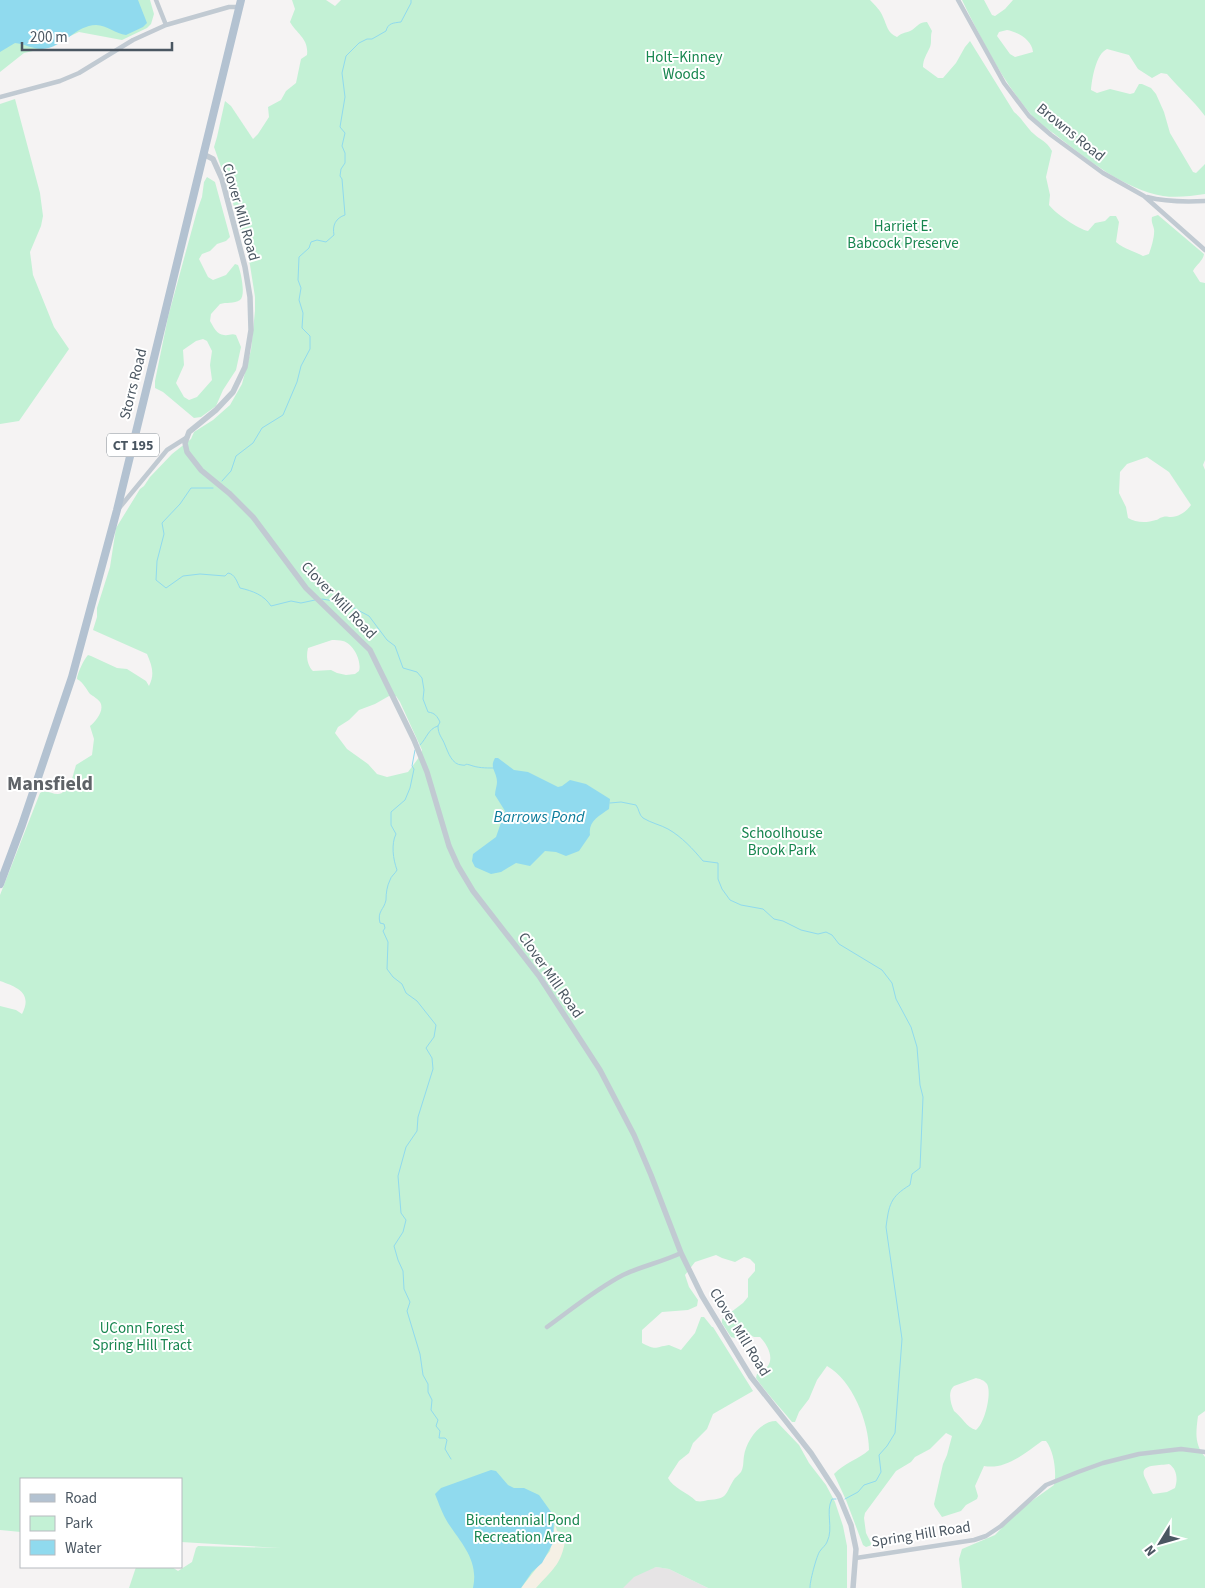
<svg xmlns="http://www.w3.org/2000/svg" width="1205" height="1588" viewBox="0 0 1205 1588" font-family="'Source Sans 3',sans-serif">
	<rect width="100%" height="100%" fill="#f5f3f3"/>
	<path fill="#e6e4e5" d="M656 1567 669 1569 708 1588H621L638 1572Z"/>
	<path fill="#c3f1d5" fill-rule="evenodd" d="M0 0H150L154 14 151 24 147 28 122 40 79 32 42 49 24 53 0 72Z
		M292 0H326L335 6 341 0H870C875 5 881 11 883 17 887 25 887 33 897 37 902 32 907 33 912 30 918 26 919 22 927 22L932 31C930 36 932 42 930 47 927 54 923 59 923 67L938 78H943L956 63 965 47 970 41 1014 112C1023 119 1026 127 1034 134 1041 141 1046 140 1052 151L1046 177 1050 195 1049 205C1055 213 1078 229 1088 231L1095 223 1105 221 1110 216H1116L1119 222 1116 242C1124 249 1134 251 1143 256L1149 254C1151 248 1155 236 1154 229 1153 224 1151 223 1152 217L1158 215 1204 254C1203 261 1196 265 1193 271L1200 282 1205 283V460L1203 465 1205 470V1411L1198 1416C1196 1432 1194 1444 1205 1457V1588H962L959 1559 962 1549 995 1535 1019 1510 1054 1485C1057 1473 1054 1451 1046 1441H1042C1025 1453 1006 1470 984 1466L975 1486 978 1496 977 1499 966 1505 961 1511 942 1517 935 1507 934 1504 943 1464 947 1455 952 1436 946 1433 930 1449 915 1457 911 1462 896 1471 865 1513 864 1518 866 1533 872 1545 866 1547 863 1545 846 1500 834 1474C844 1463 859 1459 869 1450 869 1422 852 1380 827 1366L817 1380 809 1399 799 1412 795 1422H792C780 1407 767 1394 756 1378L757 1374C761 1371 765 1370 767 1367 775 1358 767 1344 760 1337H754L748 1334 735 1338 731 1337 722 1323V1319L743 1303 748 1297V1279L755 1271V1264L750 1259 744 1257 735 1262 722 1258 716 1255 695 1262 685 1275 689 1287 698 1300 697 1306 688 1310 662 1312 642 1330V1343C657 1351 655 1347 669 1345L681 1350 695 1333 701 1317H704L712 1327H713L753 1391 713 1414 707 1429 693 1443 689 1453 679 1461 668 1478C673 1488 687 1492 696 1501 701 1502 704 1501 708 1500 727 1499 725 1495 733 1481 735 1477 739 1475 741 1472 744 1467 743 1461 744 1456 746 1441 760 1421 776 1421L799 1445 809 1463 826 1485 835 1502 843 1526 847 1546V1588H708L669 1569 656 1567 634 1577 623 1588H129L136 1567H172L178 1571 192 1562 196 1548 198 1546 281 1548 181 1542V1479H21V1532L0 1530V1006L16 1010 22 1014C33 993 17 987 0 981V895L40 793C48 788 54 797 62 793L72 779 76 765 92 755 94 739 90 726C96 721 105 710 100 702 98 699 93 696 90 694 86 689 84 683 77 679 77 674 84 659 88 655L91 656 117 668 127 669 146 681 149 686C155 674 152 666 147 654L93 630 97 617V608L110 567 116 528 140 489 144 486 150 477 172 454 191 439 194 432 213 420 230 405 242 384 251 350 255 311V297L250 265 230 192 214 147 217 137 225 101 231 106 253 139 258 134 269 117 268 107 281 100 286 91 296 83 301 59 307 55C309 39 297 34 290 22L295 9ZM1147 457 1169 472 1191 505C1187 511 1179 517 1171 517 1167 517 1167 516 1163 517 1158 518 1160 519 1156 520 1147 523 1136 523 1128 518L1126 507 1119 493 1120 472 1127 464ZM332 640C335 640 340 640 343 641 354 644 362 662 359 671L355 674 346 675 337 673 331 670 313 671C307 665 306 656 308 648ZM389 696H396L400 702 422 750 420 756 408 772 387 777 377 774 368 764 347 749 335 733 338 727 349 720 359 710 375 704ZM976 1378C980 1379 984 1380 987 1384 992 1393 985 1423 976 1430 967 1428 962 1417 954 1411 951 1404 947 1392 954 1386ZM1169 1464C1177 1469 1178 1479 1175 1488L1167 1492 1153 1494C1150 1490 1148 1484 1146 1480 1136 1463 1159 1466 1169 1464Z
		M962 0H984L992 15 995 16 1005 9 1013 0H1205V116C1193 100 1180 89 1167 74L1161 73 1152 78 1138 69 1129 55 1107 49C1096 54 1092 78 1091 90L1097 93 1110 89 1130 94 1134 93 1139 84H1142L1151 88 1156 94 1164 112 1170 133 1193 172 1196 173 1205 164V194C1191 196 1177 198 1163 196 1124 189 1088 160 1057 136 1050 130 1040 125 1033 117 1003 82 982 41 962 0ZM1007 30C1018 32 1032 40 1033 52L1015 57 1010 54 997 36 999 32Z
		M15 99 40 193 43 216 41 226 30 252 33 275 54 327 69 349 19 421 0 424V104Z
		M207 177 215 182 230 237 226 241 217 244 210 251 202 254 199 259 208 277 213 280 226 275 235 264 238 265C241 272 246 296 240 300 234 304 226 302 220 304L211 314 210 321C213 326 217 335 224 335 229 336 231 333 236 335L241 347 236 370 223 390 216 406 201 417 194 418 163 392 155 388V381L168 317 197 211 202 197 204 182ZM203 339 207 341 212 351 210 365 212 380 197 397 189 400 184 397 176 383 184 365 183 350 196 341Z"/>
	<path fill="#f5f0e5" d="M555 1524 557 1531 566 1533C563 1563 555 1567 536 1588H521L550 1551Z"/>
	<path fill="#90daee" d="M0 0H138L147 23 143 27 126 35C116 34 107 25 96 25 76 25 63 48 42 49 33 49 24 44 15 43L0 52Z
		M495 758H498L514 770 528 772 558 787 562 786 570 780 586 784 610 799 609 809C599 816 588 821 590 835L579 851 566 856 556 852 545 851 530 866 516 863 501 872 491 874 475 867 472 861 473 854 496 837 505 811 495 795C495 790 497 786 497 782 497 772 489 768 495 758Z
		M491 1470 496 1471 508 1485 514 1488H524L539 1495 554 1516 553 1543 542 1563 532 1572 521 1588H473C479 1561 462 1544 448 1523 442 1513 439 1504 435 1494L441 1488Z"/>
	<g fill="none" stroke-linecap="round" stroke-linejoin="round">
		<path stroke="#90daee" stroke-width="1" d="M222 481 231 471 236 456 253 443 262 428 283 415 297 382 301 366 310 349V336L302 328 303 313 299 300 301 288 298 280 299 257 309 248 311 242 317 240 326 242 334 235C332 225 336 218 345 215L342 179 340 176 341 169 345 163V153L342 146 345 133 340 127 345 97 342 73 346 56 359 43 367 39H372L386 31C388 23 393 23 401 22L411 3V0
			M213 488H191L180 504 162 523 164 534 157 561 156 580 166 588 183 576 200 574 225 576 228 573C235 574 237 582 240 588 253 591 264 595 271 606L291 601 301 603 315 600
			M322 599 334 601 352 607 369 616 387 640 395 646 403 668 417 672 422 678 424 690 423 699 428 712C435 713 437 716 440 722L438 726C428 729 427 738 420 745
			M438 726C438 735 442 737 445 745 448 752 452 765 462 765 469 766 462 763 470 765 478 768 485 768 494 768
			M415 750 412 766 414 769 410 788 405 800 391 812V825L396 834C391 844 393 859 397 870 395 874 391 876 390 880 387 886 386 893 386 900 384 910 377 911 380 923L384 924 385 928 383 931 388 942 387 969 393 977 402 984 406 993 417 1001 436 1025 434 1037 426 1048 432 1058 433 1069 418 1117 417 1131 406 1147 398 1176 401 1213 406 1220 403 1232 394 1246 398 1260 403 1271 404 1289 410 1302 407 1311 420 1354 423 1375 428 1384V1392L432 1400 431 1410 438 1420 436 1426 440 1431 439 1438H445L447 1440 445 1449 451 1459
			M610 803 621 802 636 805C639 809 639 815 643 818 651 823 661 825 668 829 682 837 693 849 703 861L718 863V879L722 889 730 900 741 905 763 909 774 919 783 921 801 930 818 934 826 932 832 935 839 944 882 970 892 983 896 999 911 1027 917 1047 920 1085 923 1097 920 1168 912 1174 910 1185C890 1197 889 1205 886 1227L902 1339 895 1433 887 1446 879 1455 881 1472 876 1481 864 1485 858 1492 845 1499
			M810 1588C809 1584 817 1554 820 1551 822 1548 826 1545 827 1542 834 1528 825 1512 832 1499H836"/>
		<path stroke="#c1cad2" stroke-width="4.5" d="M156 0 166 25
			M958 0 1004 83 1029 116 1051 135 1103 173 1144 196 1205 250
			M0 97 60 81 79 73 133 40 166 25 229 7H239
			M1147 197C1166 202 1185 202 1205 201
			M120 507 167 450 186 438
			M547 1327C572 1309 596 1289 623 1275 642 1266 662 1262 681 1253
			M856 1558 974 1540 986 1536 1001 1526 1046 1485 1078 1472 1103 1463 1139 1454 1181 1449 1205 1452"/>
		<path stroke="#c1cad2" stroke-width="5.5" d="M203 154 213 159 222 179 245 267 250 297 251 330 245 367 233 392 216 410 189 432 185 443 187 452 201 470 229 493 253 517 306 588 370 650 414 740 427 772 449 846 458 866 473 891 539 976 600 1070 634 1135 651 1175 681 1253 702 1296 751 1377 811 1453 839 1496 851 1525 856 1549 853 1588"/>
		<path stroke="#b3c2d1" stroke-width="8" d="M0 884 22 825 72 677 117 510 241 0"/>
	</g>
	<g text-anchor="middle" stroke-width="4" stroke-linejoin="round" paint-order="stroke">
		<rect fill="#fff" stroke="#808990" stroke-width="1" x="107" y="433.5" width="52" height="23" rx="4"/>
		<g font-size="14" font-weight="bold" fill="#4a5661">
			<text x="133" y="450">CT 195</text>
		</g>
		<g font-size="15" fill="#17864f" stroke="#fff">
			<text x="684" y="62">Holt–Kinney<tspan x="684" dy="17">Woods</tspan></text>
			<text x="903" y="231">Harriet E.<tspan x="903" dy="17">Babcock Preserve</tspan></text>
			<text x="782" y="838">Schoolhouse<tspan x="782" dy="17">Brook Park</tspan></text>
			<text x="142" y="1333">UConn Forest<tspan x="142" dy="17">Spring Hill Tract</tspan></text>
			<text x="523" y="1525">Bicentennial Pond<tspan x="523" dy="17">Recreation Area</tspan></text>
		</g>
		<g font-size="15" fill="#4a5661" stroke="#fff">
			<text transform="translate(1071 132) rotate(39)" y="5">Browns Road</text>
			<text transform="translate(241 212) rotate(74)" y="5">Clover Mill Road</text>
			<text transform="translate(133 384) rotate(-76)" y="5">Storrs Road</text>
			<text transform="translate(339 600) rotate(46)" y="5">Clover Mill Road</text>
			<text transform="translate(551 975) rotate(55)" y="5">Clover Mill Road</text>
			<text transform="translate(740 1332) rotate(58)" y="5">Clover Mill Road</text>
			<text transform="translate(921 1534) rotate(-9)" y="5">Spring Hill Road</text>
		</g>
		<g font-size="16" font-style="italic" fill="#0c7c9b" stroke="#fff">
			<text x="539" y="822">Barrows Pond</text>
		</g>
		<g font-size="20" font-weight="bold" fill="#5f6368" stroke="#fff">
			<text x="50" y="790">Mansfield</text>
		</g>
	</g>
	<rect x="20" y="1478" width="162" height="90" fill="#ffffff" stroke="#b7bbc0"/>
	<rect x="30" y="1494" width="25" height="8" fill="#b3c2d1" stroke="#b7bbc0"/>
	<text x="65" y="1503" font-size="15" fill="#4a5661">Road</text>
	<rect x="30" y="1516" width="25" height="15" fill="#c3f1d5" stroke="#b7bbc0"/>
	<text x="65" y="1528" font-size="15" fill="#4a5661">Park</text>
	<rect x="30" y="1540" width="25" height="15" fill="#90daee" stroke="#b7bbc0"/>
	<text x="65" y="1553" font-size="15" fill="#4a5661">Water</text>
	<g transform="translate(1160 1543) rotate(233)" stroke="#ffffff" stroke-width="4" paint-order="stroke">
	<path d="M0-4L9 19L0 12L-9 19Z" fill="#4a5661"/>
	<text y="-8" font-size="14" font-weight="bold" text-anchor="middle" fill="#4a5661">N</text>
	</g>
	<path d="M22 42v8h150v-8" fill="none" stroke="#4a5661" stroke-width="2.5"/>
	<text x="30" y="42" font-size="15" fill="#4a5661" stroke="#ffffff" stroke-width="4" paint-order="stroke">200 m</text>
</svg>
